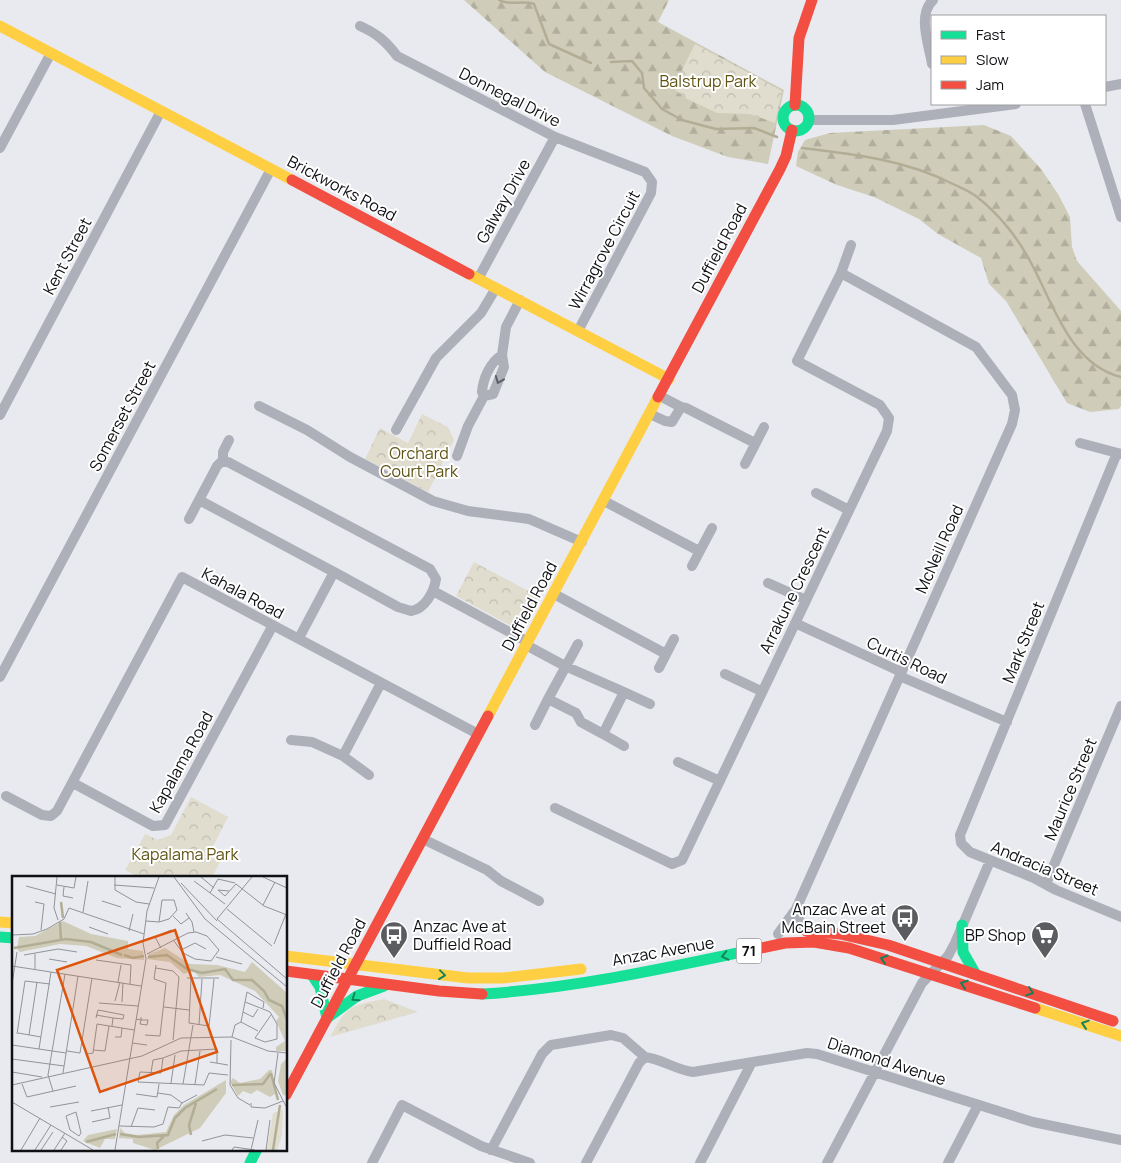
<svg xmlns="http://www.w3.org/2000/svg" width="1121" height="1163" viewBox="0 0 1121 1163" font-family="Manrope,sans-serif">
	<defs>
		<pattern id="forest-firs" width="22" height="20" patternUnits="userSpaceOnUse" patternTransform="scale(1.25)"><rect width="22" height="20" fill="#cfccb9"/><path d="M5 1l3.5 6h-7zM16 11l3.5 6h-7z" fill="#b1ae9e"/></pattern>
		<pattern id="park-crowns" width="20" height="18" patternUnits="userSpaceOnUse" patternTransform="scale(1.25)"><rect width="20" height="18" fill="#e0ddcf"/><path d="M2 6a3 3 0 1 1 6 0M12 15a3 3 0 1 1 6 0" fill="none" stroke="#bfbdb1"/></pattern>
	</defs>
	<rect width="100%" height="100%" fill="#e9eaef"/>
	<path fill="url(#forest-firs)" d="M464 0H669L658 22 784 90 768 164 728 157 672 136 545 72Z
		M984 125 1011 136 1041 169 1058 194 1070 217 1072 247 1077 261 1121 311V406L1119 409 1090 412 1067 403 1006 301 989 284 981 258 938 234 919 219 874 197 837 185 796 166 798 152 805 140 830 133Z"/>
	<path fill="url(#park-crowns)" d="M695 44 782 91 775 123 750 114 717 113 685 98 673 88Z
		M422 414 448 427 454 440 428 492 365 459 380 428 408 443Z
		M474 562 538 596 519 630 456 596Z
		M191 797 228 817 208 856 220 862 212 877H138L125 870 145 834 158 840 171 835Z
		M384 999 418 1012 330 1037C347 1006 349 1006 384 999Z"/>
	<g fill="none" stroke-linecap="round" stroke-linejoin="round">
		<path stroke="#b2ae96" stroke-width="2.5" d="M499 0C509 6 521 0 534 4L549 44 591 63
			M611 62 632 61 642 73 644 88 662 109 682 120 716 129 754 128 777 137
			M802 148C854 154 906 160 953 184 961 188 970 191 977 197 998 213 1018 238 1030 261 1053 302 1069 364 1121 377"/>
		<path stroke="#adafb9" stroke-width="10" d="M360 26C376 33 386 41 397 56L555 137 645 172 652 182 651 193 578 331
			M932 64C929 45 917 15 933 0
			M1105 87 1121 84
			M1085 104 1121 217
			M808 120H893L1016 104
			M0 148 51 53
			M478 279 555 137
			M484 396 493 394 504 367 502 355 506 327 520 300
			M660 396 681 407
			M259 406 307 430 350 457 433 501 468 511 529 519 582 542
			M650 414 665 421 672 422 681 407 686 408 755 443
			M0 415 161 111
			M396 430 436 358 481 313 496 288
			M1080 443 1121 454
			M1117 453 960 835 961 843 970 852 1034 878 1056 890 1121 917
			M457 456 468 426 484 396 482 392C483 379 490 362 502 355
			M223 461V452L229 440
			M745 464 764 427
			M816 493 849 510
			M199 500 334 572 299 638
			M604 501 699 551
			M189 519 217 466 221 462H228L430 569 436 579C434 592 425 609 411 611L398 607 334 572
			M692 566 712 528
			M768 583 806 600
			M433 591 528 642
			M554 594 666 654
			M795 623 897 670 904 678 1007 722
			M526 645 565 666 624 692 603 734 581 722 576 713 548 699 578 644
			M659 668 674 639
			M725 674 761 691
			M0 677 271 169
			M624 692 650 704
			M535 725 548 699
			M603 734 624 746
			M291 740 312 742 343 756 381 683
			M343 756 369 775
			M678 762 720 781
			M73 783 153 826 165 825 273 625
			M6 796 42 815 51 816 57 811 182 577 478 734
			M555 808 672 864 682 860 887 431 889 418 880 405 797 361 841 273 851 245
			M423 839 487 870 501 881 539 901
			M1046 884 1121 706
			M796 909 797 917 807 931
			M778 934 796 909 1012 424 1015 410 1012 395 976 347 841 273
			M491 1150 542 1054 551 1045 611 1035 623 1038 645 1057
			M372 1163 402 1105 481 1146 530 1163
			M586 1163 639 1063 645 1057C662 1059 676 1070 693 1072L807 1053 817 1054 1033 1122 1121 1140
			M700 1163 752 1062
			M827 1163 922 983 948 956 955 943 990 861
			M948 1163 978 1105"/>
		<path stroke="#16e098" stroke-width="11" d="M783 118a13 13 0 1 1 26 0a13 13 0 1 1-26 0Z
			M962 925 963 952 975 973
			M0 937 14 938
			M312 975 320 987 327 1018 357 996 384 986
			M482 994C569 989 662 969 747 951
			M250 1163 257 1149"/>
		<path stroke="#ffcf43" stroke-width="11" d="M0 26 292 180
			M469 274 669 379
			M488 716 658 397
			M0 922 14 923
			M286 956 468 978H503L581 969
			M1035 1008 1121 1036"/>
		<path stroke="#f24e42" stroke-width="11" d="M795 105 799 38 812 0
			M292 180 469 274
			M658 397 780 169 786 156 792 130
			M806 931 840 934 888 945 1113 1021
			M747 951 785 943 814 942 849 948 1035 1008
			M286 971 439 991 482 994
			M286 1095 488 716"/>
	</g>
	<defs><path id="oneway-chevron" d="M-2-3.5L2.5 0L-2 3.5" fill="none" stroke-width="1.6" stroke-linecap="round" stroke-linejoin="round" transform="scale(1.25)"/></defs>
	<use stroke="#5e6066" href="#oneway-chevron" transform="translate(499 380) rotate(112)"/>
	<g stroke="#13825c">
		<use href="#oneway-chevron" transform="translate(725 956) rotate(167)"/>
		<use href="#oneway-chevron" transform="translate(884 959) rotate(-163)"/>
		<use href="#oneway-chevron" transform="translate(442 975) rotate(7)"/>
		<use href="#oneway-chevron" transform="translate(964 984) rotate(-162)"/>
		<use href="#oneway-chevron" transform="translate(1030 992) rotate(19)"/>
		<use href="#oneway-chevron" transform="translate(355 998) rotate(146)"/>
		<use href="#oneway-chevron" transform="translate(1085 1024) rotate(-162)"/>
	</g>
	<defs>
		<g id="bus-pin" transform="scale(1.4375)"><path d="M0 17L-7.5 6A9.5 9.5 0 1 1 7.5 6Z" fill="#5b5c60" stroke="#fff"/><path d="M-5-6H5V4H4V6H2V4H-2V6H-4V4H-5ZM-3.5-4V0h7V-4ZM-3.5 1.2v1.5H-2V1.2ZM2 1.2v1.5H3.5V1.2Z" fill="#fff"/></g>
		<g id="supermarket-pin" transform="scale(1.4375)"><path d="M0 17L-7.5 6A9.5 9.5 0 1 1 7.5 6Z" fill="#5b5c60" stroke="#fff"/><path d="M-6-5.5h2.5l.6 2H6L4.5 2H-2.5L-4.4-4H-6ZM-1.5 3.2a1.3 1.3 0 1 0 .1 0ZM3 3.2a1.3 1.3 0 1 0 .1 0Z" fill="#fff"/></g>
	</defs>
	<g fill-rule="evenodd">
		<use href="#bus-pin" x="905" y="918"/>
		<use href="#bus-pin" x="394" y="935"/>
		<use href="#supermarket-pin" x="1045" y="935"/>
	</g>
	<g text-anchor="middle" stroke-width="4" stroke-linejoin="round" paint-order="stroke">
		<rect fill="#fff" stroke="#57585a" stroke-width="1" x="736.5" y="938.5" width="25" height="25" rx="4"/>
		<g font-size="15" font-weight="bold" fill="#0f1013">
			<text x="749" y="956">71</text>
		</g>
		<g font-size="16" fill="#5e5312" stroke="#fff">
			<text x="708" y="87">Balstrup Park</text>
			<text x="419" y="459">Orchard<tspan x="419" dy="18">Court Park</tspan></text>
			<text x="185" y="860">Kapalama Park</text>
		</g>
		<g font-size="16" fill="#0f1013" stroke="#fff">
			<text transform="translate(510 97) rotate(27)" y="6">Donnegal Drive</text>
			<text transform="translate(342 188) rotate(28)" y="6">Brickworks Road</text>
			<text transform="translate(503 201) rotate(-61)" y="6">Galway Drive</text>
			<text transform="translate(719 248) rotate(-62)" y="6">Duffield Road</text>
			<text transform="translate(604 250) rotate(-62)" y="6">Wirragrove Circuit</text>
			<text transform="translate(67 256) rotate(-62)" y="6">Kent Street</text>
			<text transform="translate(122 416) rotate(-62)" y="6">Somerset Street</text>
			<text transform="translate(939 549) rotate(-66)" y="6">McNeill Road</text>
			<text transform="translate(794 590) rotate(-64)" y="6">Arrakune Crescent</text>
			<text transform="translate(243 593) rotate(28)" y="6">Kahala Road</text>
			<text transform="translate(529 606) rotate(-62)" y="6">Duffield Road</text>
			<text transform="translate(1023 642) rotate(-68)" y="6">Mark Street</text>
			<text transform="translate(907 660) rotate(26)" y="6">Curtis Road</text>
			<text transform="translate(181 762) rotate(-61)" y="6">Kapalama Road</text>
			<text transform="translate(1070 789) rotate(-67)" y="6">Maurice Street</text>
			<text transform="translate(1045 868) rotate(23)" y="6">Andracia Street</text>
			<text transform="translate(663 951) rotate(-10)" y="6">Anzac Avenue</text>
			<text transform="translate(338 963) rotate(-62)" y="6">Duffield Road</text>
			<text transform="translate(887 1061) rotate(18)" y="6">Diamond Avenue</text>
		</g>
		<g font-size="16" fill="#0f1013" stroke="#fff" text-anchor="end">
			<text x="886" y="915">Anzac Ave at<tspan x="886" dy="18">McBain Street</tspan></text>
			<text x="413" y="932" text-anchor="start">Anzac Ave at<tspan x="413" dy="18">Duffield Road</tspan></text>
			<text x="1026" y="941">BP Shop</text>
		</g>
	</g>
	<g transform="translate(12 876)">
		<rect width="275" height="275" fill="#e9eaef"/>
		<path d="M51 45 79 58 116 65V73L131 75 132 84 105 82 74 70 48 68 8 76 5 73 7 61 23 60ZM153 72 178 88 205 89 233 96 240 86 275 117V175H264V171L273 165 264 145 267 141 243 115 208 99 187 101 181 94 172 98 158 86 135 83 137 78ZM275 182V220L271 219 266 205 269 188ZM257 194H260L263 218 258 221 245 214 239 218 231 215 226 220 218 206 221 202 228 207 248 203ZM214 204V217L188 252 143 274 121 267V263L107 262 108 252 113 257 125 259 154 256 162 239 172 229ZM105 253 103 263H93L88 272 71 265 76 259Z" fill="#cfccb9"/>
		<path d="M271 234 270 259 265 274H255L261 237Z" fill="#e0ddcf"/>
		<path fill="none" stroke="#b2ae96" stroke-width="2.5" d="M49 26 51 42M48 46 49 65M2 72 54 63 79 66 110 79M112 79 121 82 132 80M136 81 155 79 175 93 190 97 213 93 221 104H240L252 115 257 124 270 130 275 144M259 197 266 224M220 209 251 208 259 197M108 258 127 261 156 259 163 242 173 232 205 213M179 259 177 249 184 227M74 266 104 258M146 273 145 267 152 260M261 274 268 229"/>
		<path fill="none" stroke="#929397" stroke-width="1" d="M45 1 42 32 46 44M103 1V14L124 26 137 28M162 1 193 43 275 111M189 1 202 12M240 1 205 43 275 103M251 1 275 12M182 5 213 28M0 7V22M169 7 205 45M224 8 252 30 275 39M45 9 62 12 64 1M102 9 142 12M14 10 44 18M52 11 51 20 61 22M217 15 206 14 213 20 224 8M198 17 206 3 223 7M90 25 109 31M23 26 32 28 29 54M251 29 263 6M215 33 260 70M71 36 76 5M174 37 180 46 182 56M161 40 169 48 177 42M134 45 147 46 157 43 165 34 162 24H150L147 46M77 51 96 58M117 55 121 38M0 59 21 58 35 53 52 43 57 32 132 58M262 68 274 38M149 72 143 61 159 54M169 74 183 67 194 73M135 78 176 57 184 56 195 60 207 74 199 85 183 83 171 77 162 65M12 79 46 73 65 76M204 81 230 88M37 83 55 86M84 84 119 89 118 108M0 90 129 110M144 92 161 95 167 101 161 164M23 93V78M179 101 177 147 197 150 202 103M175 102H207M106 106 109 89M0 108 5 76M103 125 108 106M110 126 111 107M233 126 256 135 258 136 265 148V163L253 166 243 162 259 139M87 127 126 130M152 131 177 134M231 136 241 141 246 133M84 139 101 142 100 150M84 142 86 134 112 139 111 143 101 142M124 143 129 144H136L135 149 128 148 129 144V141M229 146 235 116 252 126 251 132M187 149 190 103M6 157 29 161M5 158 13 105 38 108M17 159 25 106M133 159 148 160 154 107 142 103 144 89M103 161H109L110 152M220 161 223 149 229 146 246 155M219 164 218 209 226 222 238 229M120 167 135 169M0 169 54 177M27 173 39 96M81 174 93 175 97 150M55 175 68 177 80 102M266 177 262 207 275 232M75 178 81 177 85 148 122 154M0 183 52 190M198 186 216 189M205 187V173L169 175 151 182 149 197 128 196 126 206 192 209 197 197 216 199M0 196 30 201M51 197 66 100M139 197 141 184 151 182M159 207 163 179M10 208 15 221 64 210M171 208 181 149M183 208 188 175M0 209 130 180 169 162 220 161 256 175 275 177M41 215 36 199 53 98M124 218 145 221 147 208M0 226 81 274M170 227 185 219M239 227V231L253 232 271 225M38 231 67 226M79 235 110 229M64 236 69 257 67 260 58 254 54 240ZM80 246 98 242 96 231M107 250 142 251 151 248 156 231 167 232 170 227 159 219 146 217M119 251 126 232 143 234M190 265 213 259 241 262M9 274 28 242M23 274 39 249M29 274 41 256M42 274 53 257M49 274 55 265 50 261M103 274 134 83 131 67 135 35 147 1M220 274 222 271 243 274M239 274 246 244M254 274 258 244"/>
		<path fill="#dd550c" fill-opacity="0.15" stroke="#dd550c" stroke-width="2.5" d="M163 54 205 176 88 216 45 94Z"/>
		<rect width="275" height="275" fill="none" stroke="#0f1013" stroke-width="2.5"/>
	</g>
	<rect x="931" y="15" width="175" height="90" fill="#ffffff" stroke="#9f9fa1"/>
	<rect x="941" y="31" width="25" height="8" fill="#16e098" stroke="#9f9fa1"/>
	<text x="976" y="40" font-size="15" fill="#0f1013">Fast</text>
	<rect x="941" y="56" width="25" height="8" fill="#ffcf43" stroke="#9f9fa1"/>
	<text x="976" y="65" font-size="15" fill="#0f1013">Slow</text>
	<rect x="941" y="81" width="25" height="8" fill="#f24e42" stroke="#9f9fa1"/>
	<text x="976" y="90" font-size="15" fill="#0f1013">Jam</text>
</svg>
